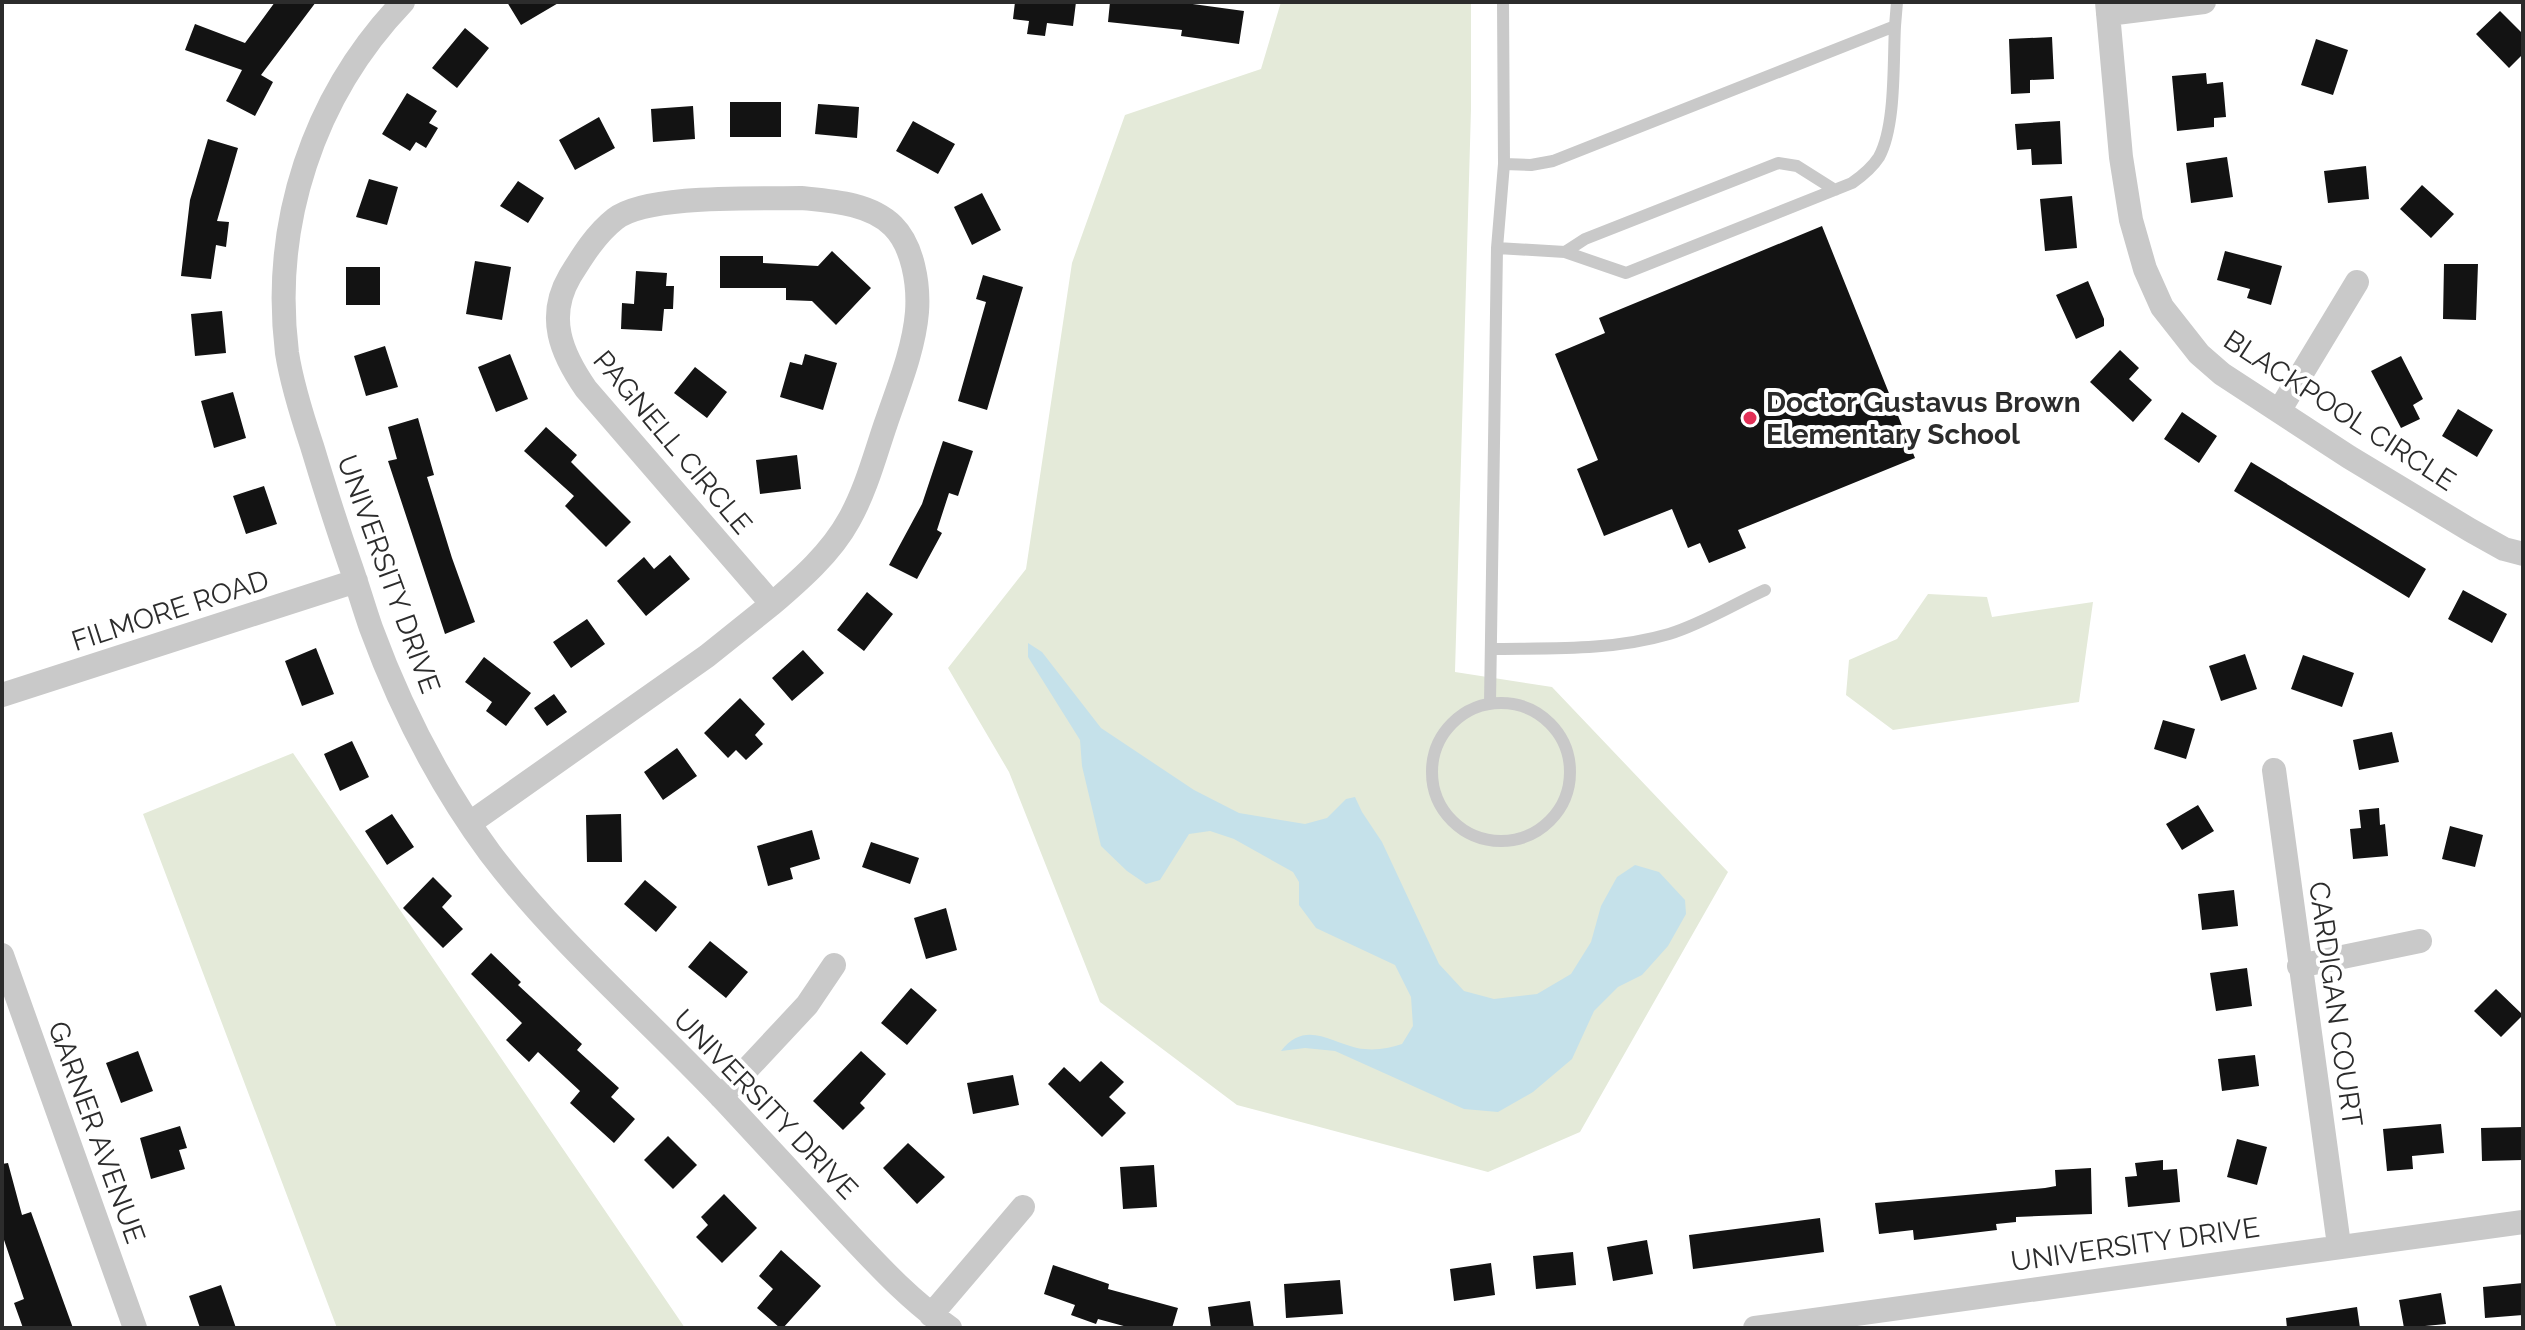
<svg xmlns="http://www.w3.org/2000/svg" width="2525" height="1330" viewBox="0 0 2525 1330" font-family="Raleway,sans-serif">
	<rect width="100%" height="100%" fill="#fff"/>
	<path fill="#e4ead9" d="M1281 2H1471V109L1455 672 1552 687 1728 872 1580 1132 1488 1172 1237 1105 1100 1002 1009 772 948 668 1026 569 1072 263 1125 115 1261 69Z
		M1928 594 1987 597 1992 617 2093 602 2079 702 1893 730 1846 695 1849 660 1897 639Z
		M293 753 685 1328H337L143 814Z"/>
	<path fill="#c5e1ea" d="M1028 643 1042 652 1101 728 1194 790 1239 813 1305 824 1327 818 1346 799 1355 797 1362 812 1382 842 1439 964 1464 991 1494 999 1537 994 1571 974 1591 942 1601 906 1617 877 1635 865 1659 872 1685 900 1686 914 1668 946 1642 975 1618 987 1594 1011 1572 1059 1533 1092 1498 1112 1464 1109 1335 1051 1305 1048 1281 1051C1305 1020 1330 1042 1357 1048 1373 1051 1387 1049 1402 1044L1413 1026 1411 997 1395 965 1316 928 1299 905V882L1293 872 1234 839 1210 831 1189 834 1160 880 1146 884 1127 871 1101 846 1082 766 1080 740 1028 657Z"/>
	<path fill="#131313" d="M275 2H316L261 75 273 82 255 116 226 101 242 70 185 50 195 24 245 43Z
		M507 2H560L521 25Z
		M1015 2H1076L1073 26 1047 23 1045 36 1027 34 1029 21 1013 19Z
		M1110 2H1178L1244 11 1239 44 1181 36 1182 30 1108 22Z
		M2500 11 2523 34V54L2509 68 2476 34Z
		M465 28 489 48 457 88 432 68Z
		M2052 37 2054 79 2030 80V93L2011 94 2009 39Z
		M2316 39 2348 50 2333 95 2301 85Z
		M2206 73 2207 84 2223 82 2226 117 2214 118V127L2177 131 2172 76Z
		M407 93 437 111 429 123 438 128 426 148 416 142 410 151 382 134Z
		M730 102H781V137H730Z
		M818 104 859 107 857 138 815 134Z
		M693 106 695 139 653 142 651 109Z
		M599 117 615 148 575 170 559 140Z
		M913 121 955 144 938 174 896 151Z
		M2060 121 2062 164 2032 165 2031 149 2017 150 2015 124Z
		M208 139 238 148 217 221 229 222 226 247 216 245 211 279 181 276 190 200Z
		M2227 157 2233 197 2191 203 2186 163Z
		M2366 166 2369 199 2328 203 2324 171Z
		M369 179 398 187 387 225 356 217Z
		M518 181 544 198 528 223 500 206Z
		M2422 185 2454 214 2431 238 2400 209Z
		M982 193 1001 230 972 245 954 207Z
		M2072 196 2077 248 2045 251 2040 199Z
		M1822 226 1915 458 1738 530 1746 548 1709 563 1700 543 1688 548 1672 509 1604 536 1577 469 1598 460 1555 354 1605 333 1599 318Z
		M832 251 871 288 836 325 812 301 786 300V288H720V256H763V263L818 266Z
		M2225 251 2282 266 2271 305 2247 298 2250 289 2217 280Z
		M475 261 511 267 502 320 466 314Z
		M2444 264H2478L2476 320 2443 319Z
		M346 267H380V305H346Z
		M636 271 667 273 666 286H674L673 309H664L662 331 621 329 622 303 634 304Z
		M983 275 1023 287 987 410 958 401 986 302 976 299Z
		M2088 281 2104 319V326L2076 339 2056 295Z
		M222 311 226 353 195 356 191 314Z
		M385 346 398 387 366 396 354 356Z
		M2120 350 2139 368 2129 379 2152 400 2133 422 2090 382Z
		M510 354 528 399 496 412 478 367Z
		M805 354 837 363 823 410 780 397 790 362 802 365Z
		M2401 356 2423 399 2413 405 2420 419 2401 428 2371 371Z
		M695 367 727 392 707 418 674 393Z
		M233 392 246 438 214 448 201 401Z
		M2458 409 2493 430 2477 457 2442 436Z
		M2182 412 2217 436 2199 463 2164 439Z
		M418 418 434 475 427 477 452 558 475 622 445 634 388 461 397 459 388 427Z
		M546 427 577 455 571 462 631 522 606 547 565 506 574 496 524 451Z
		M943 441 973 451 958 496 949 493 937 530 942 533 917 579 889 565 922 504Z
		M797 455 801 489 760 494 756 460Z
		M2251 462 2426 569 2409 598 2234 491Z
		M264 486 277 524 246 534 233 496Z
		M670 555 690 579 646 616 617 581 644 557 654 569Z
		M2463 590 2507 614 2492 643 2448 619Z
		M867 592 893 614 864 651 837 630Z
		M587 619 605 644 571 668 553 642Z
		M316 648 334 694 302 706 285 661Z
		M803 650 824 673 792 701 772 678Z
		M2245 654 2257 689 2221 701 2209 666Z
		M2303 655 2354 673 2342 707 2291 689Z
		M484 657 531 693 506 726 486 711 492 702 465 682Z
		M554 694 567 712 547 726 534 708Z
		M740 698 765 724 755 735 763 744 746 760 736 750 728 758 704 733Z
		M2163 720 2195 729 2186 759 2154 749Z
		M2392 732 2399 762 2359 770 2353 740Z
		M352 741 369 777 340 791 324 754Z
		M677 748 697 776 663 800 644 772Z
		M2198 805 2214 831 2182 850 2166 824Z
		M2379 808 2380 825 2385 824 2388 856 2353 859 2350 829 2361 828 2359 810Z
		M392 814 414 847 387 865 365 831Z
		M621 814 622 862H587L586 815Z
		M2450 826 2483 835 2475 867 2442 859Z
		M812 830 820 859 790 868 793 879 768 886 757 846Z
		M871 842 919 858 910 884 862 867Z
		M433 877 452 896 442 907 463 929 443 948 403 908Z
		M645 880 677 907 656 932 624 904Z
		M2234 890 2238 926 2202 930 2198 894Z
		M946 908 957 950 926 959 914 918Z
		M710 941 748 972 726 998 688 967Z
		M491 953 521 982 518 985 582 1044 577 1050 619 1088 611 1097 635 1119 614 1143 570 1103 580 1091 538 1052 529 1062 506 1040 522 1023 471 974Z
		M2247 968 2252 1006 2216 1011 2210 973Z
		M911 988 937 1010 907 1045 881 1023Z
		M2496 989 2523 1015 2501 1037 2474 1011Z
		M138 1051 153 1091 121 1103 106 1063Z
		M861 1051 886 1074 860 1103 865 1108 843 1130 813 1101Z
		M2255 1055 2259 1086 2222 1091 2218 1059Z
		M1101 1061 1124 1082 1109 1097 1126 1113 1102 1137 1048 1084 1064 1067 1080 1082Z
		M1013 1075 1019 1105 973 1114 967 1083Z
		M2441 1124 2444 1153 2412 1156 2413 1169 2387 1171 2383 1129Z
		M180 1126 187 1148 179 1150 185 1169 151 1179 140 1138Z
		M2523 1127V1160L2482 1161 2481 1128Z
		M668 1136 697 1165 673 1189 644 1160Z
		M2237 1139 2267 1147 2257 1185 2227 1177Z
		M908 1143 945 1177 917 1204 883 1168Z
		M2163 1160V1170L2177 1169 2180 1202 2128 1207 2125 1177 2137 1176 2135 1163Z
		M8 1163 22 1215 31 1212 73 1328H23L14 1303 24 1299 2 1234V1164Z
		M1154 1165 1157 1207 1123 1209 1120 1167Z
		M2091 1168 2092 1214 2016 1217V1222L1996 1224 1997 1230 1914 1240 1913 1230 1879 1234 1875 1203 2045 1188 2056 1186 2055 1170Z
		M724 1194 757 1228 722 1263 696 1237 708 1225 701 1217Z
		M1820 1218 1824 1252 1693 1269 1689 1235Z
		M1647 1240 1653 1274 1613 1281 1607 1247Z
		M781 1250 821 1286 783 1328H780L757 1308 773 1289 759 1276Z
		M1573 1252 1576 1285 1536 1289 1533 1256Z
		M1491 1263 1495 1295 1454 1301 1450 1269Z
		M1053 1265 1109 1284 1108 1289 1178 1308 1172 1328H1131L1098 1319 1096 1324 1071 1315 1075 1305 1044 1294Z
		M1340 1280 1343 1314 1286 1318 1284 1284Z
		M2523 1283V1315L2485 1318 2483 1287Z
		M221 1285 236 1328H200L189 1296Z
		M2441 1293 2446 1324 2404 1328 2399 1300Z
		M1250 1301 1254 1328H1211L1208 1307Z
		M2357 1307 2360 1328H2287L2286 1318Z"/>
	<g fill="none" stroke-linecap="round" stroke-linejoin="round">
		<path stroke="#c9c9c9" stroke-width="12" d="M1504 164 1531 165 1553 161 1895 26 1897 2
			M1497 248 1565 252 1626 273 1852 183C1862 176 1872 168 1879 157 1896 126 1893 63 1895 26
			M1565 252 1585 239 1778 163 1797 166 1835 190
			M1491 649C1550 648 1611 651 1669 634 1702 624 1734 604 1765 590
			M1432 772a69 69 0 1 1 138 0a69 69 0 1 1-138 0Z
			M1490 703 1497 248 1504 164 1503 2"/>
		<path stroke="#c9c9c9" stroke-width="24" d="M403 2C313 96 271 224 287 353 292 385 302 416 312 446 324 486 337 527 351 567 358 587 364 608 371 628 400 707 440 785 490 853 559 944 648 1019 726 1102 764 1143 802 1184 840 1225 875 1262 908 1299 950 1328
			M2107 2 2121 157 2131 220 2145 269 2162 307 2199 354 2222 374 2349 457 2470 530 2504 549 2523 554
			M2108 14 2204 2
			M801 198C831 201 870 203 893 226 913 246 919 284 917 312 914 349 898 388 886 423 875 455 866 490 849 520 831 553 800 580 772 604L586 389C561 353 546 317 570 276 583 255 596 234 615 219 647 194 758 199 801 198Z
			M2279 411 2357 282
			M2 695 356 581
			M2274 770 2339 1245
			M470 823 707 656 772 604
			M2 955 135 1328
			M2299 966 2420 941
			M721 1097 807 1005 834 965
			M931 1315 1023 1207
			M1755 1328 2523 1222"/>
	</g>
	<circle fill="#e22f56" stroke="#fff" stroke-width="3" cx="1750" cy="418" r="8"/>
	<g text-anchor="middle" stroke-width="8" stroke-linejoin="round" paint-order="stroke">
		<g font-size="28" font-weight="bold" fill="#2c2c2c" stroke="#fff" text-anchor="start">
			<text x="1766" y="412">Doctor Gustavus Brown<tspan x="1766" dy="32">Elementary School</tspan></text>
		</g>
		<g font-size="28" fill="#2c2c2c" stroke="#fff">
			<text transform="translate(2340 410) rotate(33)" y="10">BLACKPOOL CIRCLE</text>
			<text transform="translate(673 442) rotate(50)" y="10">PAGNELL CIRCLE</text>
			<text transform="translate(389 574) rotate(70)" y="10">UNIVERSITY DRIVE</text>
			<text transform="translate(170 610) rotate(-18)" y="10">FILMORE ROAD</text>
			<text transform="translate(2336 1004) rotate(82)" y="10">CARDIGAN COURT</text>
			<text transform="translate(766 1104) rotate(46)" y="10">UNIVERSITY DRIVE</text>
			<text transform="translate(97 1132) rotate(70)" y="10">GARNER AVENUE</text>
			<text transform="translate(2135 1244) rotate(-8)" y="10">UNIVERSITY DRIVE</text>
		</g>
	</g>
	<rect width="2525" height="1330" fill="none" stroke="#2c2c2c" stroke-width="8"/>
</svg>
